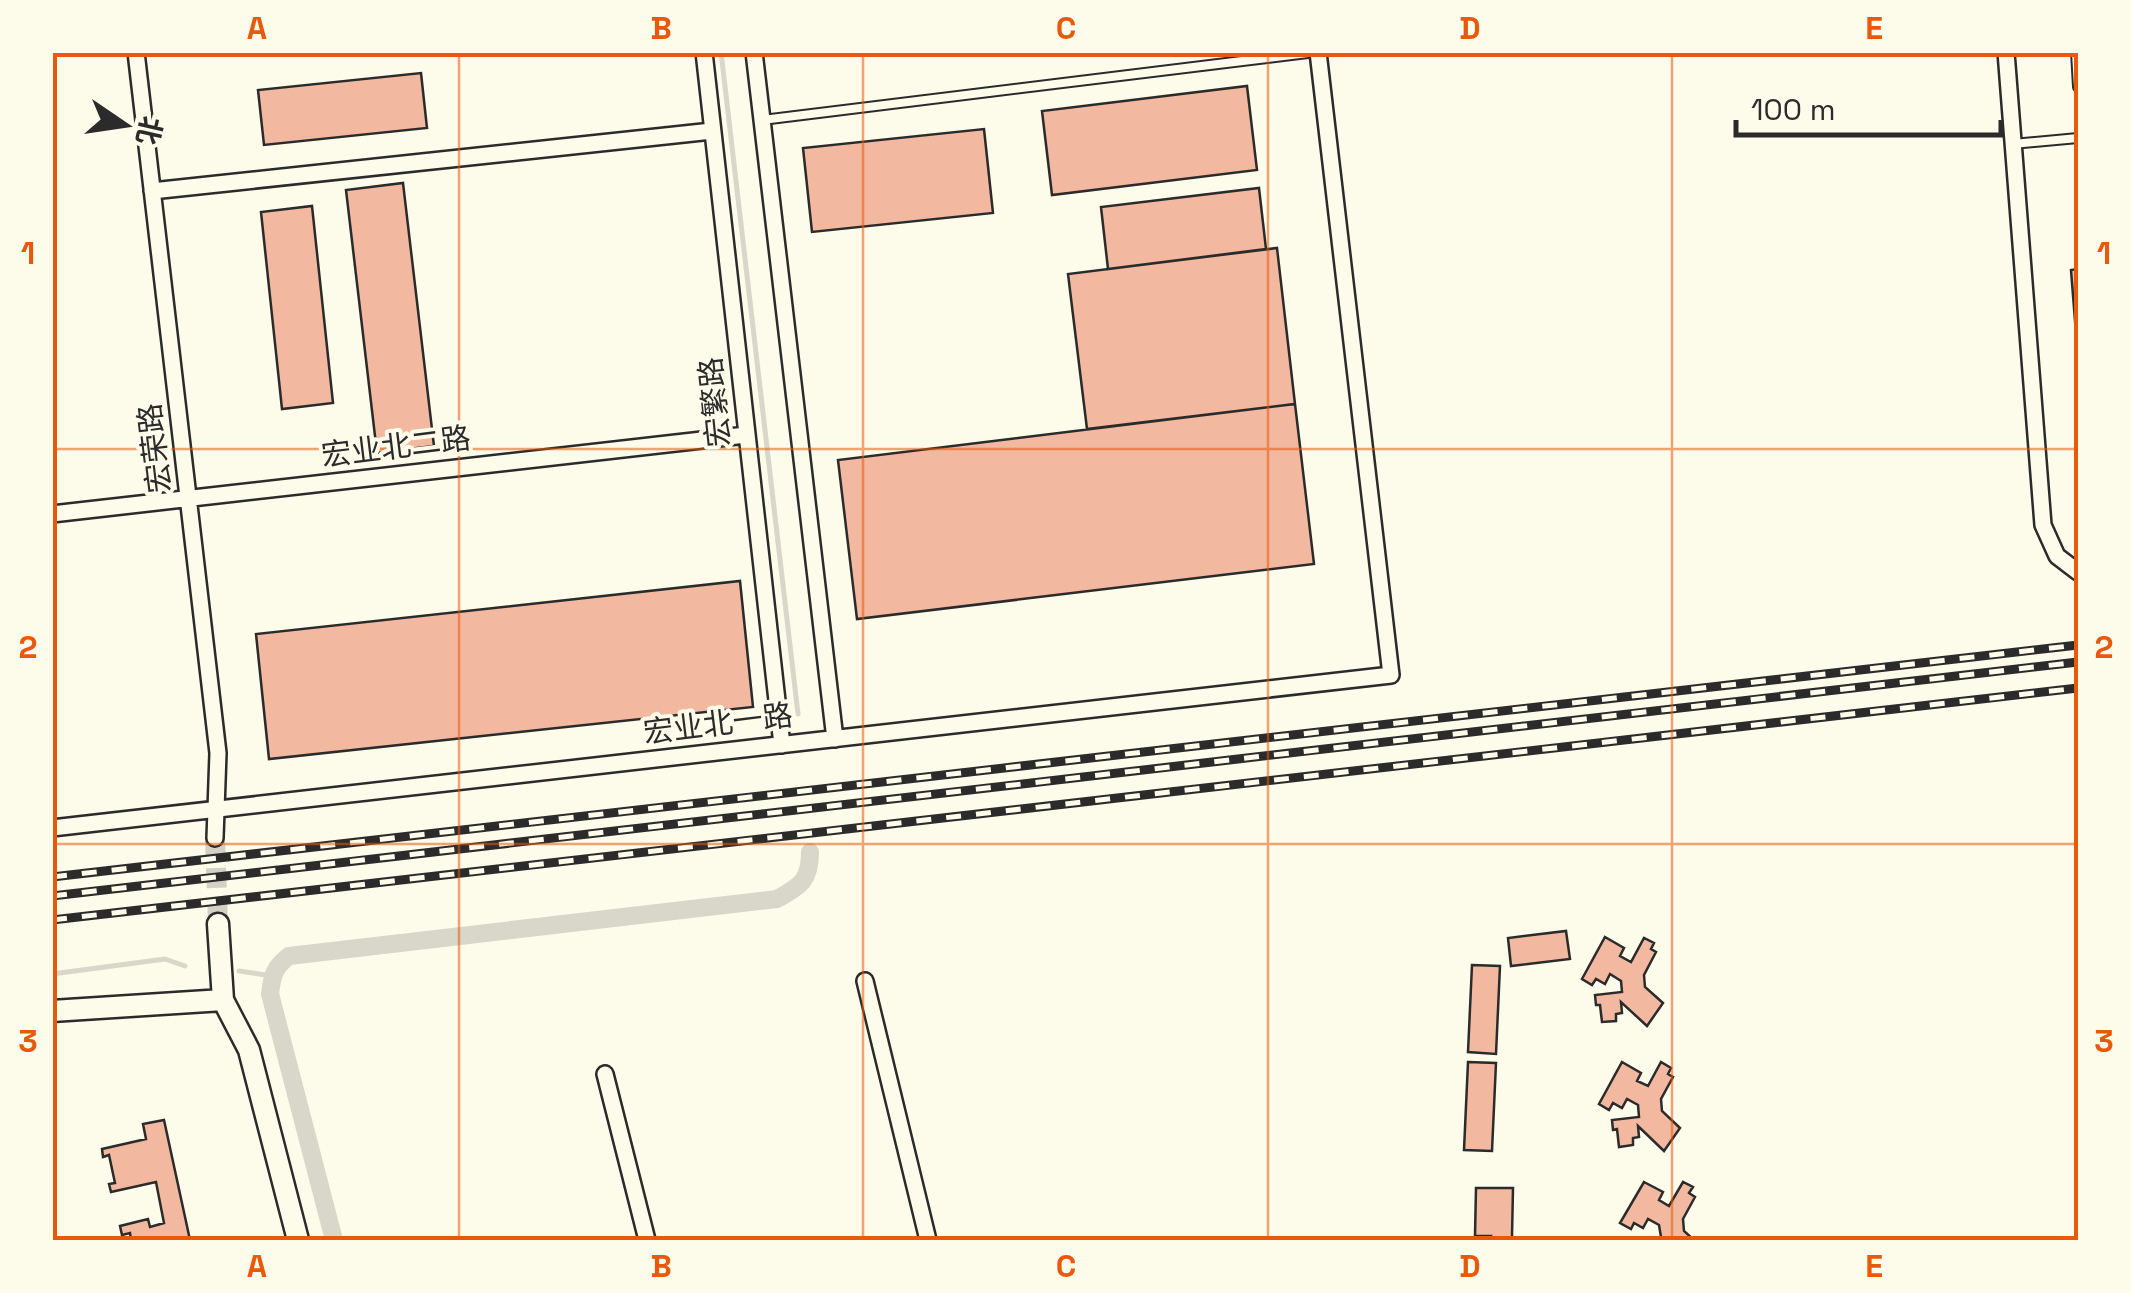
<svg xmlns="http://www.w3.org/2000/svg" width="2131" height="1293" viewBox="0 0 2131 1293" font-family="'Space Grotesk','Noto Sans SC',sans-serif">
	<rect width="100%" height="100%" fill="#fdfbea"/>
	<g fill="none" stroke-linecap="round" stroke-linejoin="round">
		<path stroke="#d8d7c9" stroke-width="5" d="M721 52 798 714
			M239 971 272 976
			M52 974 165 959 185 966"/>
		<path stroke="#d8d7c9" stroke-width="18" d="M334 1240 270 994C272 976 274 967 289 956L777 899C801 886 810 880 810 852"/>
	</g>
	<path fill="#f2b8a0" stroke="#2b2b2b" stroke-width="2.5" d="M421 73 427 128 264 145 258 90Z
		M1247 86 1257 170 1052 195 1042 111Z
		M984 129 993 213 812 232 803 148Z
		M403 183 434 446 377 453 346 190Z
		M1259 188 1266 249 1108 269 1101 207Z
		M312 206 333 403 282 409 261 212Z
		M1277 248 1295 404 1087 429 1068 274Z
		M2078 269V359L2071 270Z
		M1295 404 1314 564 857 619 838 460Z
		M740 581 753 707 269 759 256 634Z
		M1566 931 1570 959 1511 966 1508 938Z
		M1605 937 1624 948 1620 956 1631 962 1644 938 1654 943 1651 949 1656 952 1644 975 1645 987 1663 1003 1647 1026 1621 1002 1622 1013 1616 1014V1021L1602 1022 1600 1005H1596L1595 995 1622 992 1621 981 1610 974 1605 984 1596 979 1592 985 1582 979Z
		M1472 965 1500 966 1496 1054 1468 1052Z
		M1468 1062 1496 1063 1492 1151 1464 1150Z
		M1622 1062 1641 1073 1637 1081 1648 1086 1661 1062 1671 1068 1668 1074 1673 1077 1661 1099 1662 1111 1680 1128 1664 1151 1638 1126 1639 1137 1633 1138V1145L1619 1147 1617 1129 1613 1130 1612 1120 1639 1117 1638 1105 1627 1099 1622 1108 1613 1103 1609 1110 1599 1104Z
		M164 1120 190 1240H131L130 1233 122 1235 120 1226 148 1219 150 1227 164 1223 156 1182 111 1192 109 1184 115 1183 109 1155 103 1157 102 1149 146 1139 143 1124Z
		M1644 1182 1663 1192 1659 1200 1669 1206 1683 1182 1693 1187 1689 1193 1695 1197 1683 1219 1684 1231 1694 1240H1634L1661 1237 1659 1225 1648 1219 1643 1228 1634 1223 1631 1229 1620 1223Z
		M1476 1188H1513L1512 1237 1517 1240H1486L1490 1236H1475Z"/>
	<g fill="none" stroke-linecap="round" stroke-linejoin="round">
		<path stroke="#d3d1c4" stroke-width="20" stroke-dasharray="20 10" stroke-linecap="butt" d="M215 838 218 924"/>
		<g stroke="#2b2b2b" stroke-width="12">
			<path id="service" d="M2076 52 2078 87
				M762 120 1316 52
				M2013 144 2078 138"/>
		</g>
		<g stroke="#2b2b2b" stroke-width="20">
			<path id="minor" d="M136 52 218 753 215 838
				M704 52 782 745
				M754 52 835 739
				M2006 52 2043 525 2057 556 2078 572
				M152 191 712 131
				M52 514 746 435
				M52 828 1391 675 1318 52
				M865 981 928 1240
				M605 1074 647 1240"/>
		</g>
		<g stroke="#2b2b2b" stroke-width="25">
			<path id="tertiary" d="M218 924 223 1000 249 1050 298 1240
				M52 1011 223 1000"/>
		</g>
		<use href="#service" stroke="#fdfbea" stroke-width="8"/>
		<use href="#minor" stroke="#fdfbea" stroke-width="15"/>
		<use href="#tertiary" stroke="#fdfbea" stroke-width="20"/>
		<g stroke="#2b2b2b" stroke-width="9">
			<path id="rail" d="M52 877 2078 645
				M52 896 2078 662
				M52 920 2078 688"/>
		</g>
		<use href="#rail" stroke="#fdfbea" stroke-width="5" stroke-dasharray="15" stroke-linecap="butt"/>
	</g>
	<path fill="none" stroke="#e8590c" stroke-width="2.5" stroke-opacity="0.55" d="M459 52V1240M863 52V1240M1268 52V1240M1672 52V1240M52 449H2078M52 844H2078"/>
	<g text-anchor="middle" stroke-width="8" stroke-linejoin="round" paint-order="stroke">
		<g font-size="30" fill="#2b2b2b" stroke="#fdfbea">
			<text transform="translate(715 402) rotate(-96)" y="10">宏繁路</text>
			<text transform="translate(396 447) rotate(-7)" y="10">宏业北二路</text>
			<text transform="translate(155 448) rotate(-97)" y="10">宏荣路</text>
			<text transform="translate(718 724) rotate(-7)" y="10">宏业北一路</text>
		</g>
	</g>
	<rect width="2131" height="1293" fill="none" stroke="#fdfbea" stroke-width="110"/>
	<g transform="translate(125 125) rotate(103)" stroke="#fdfbea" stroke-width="8" paint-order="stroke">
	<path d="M0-8L18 38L0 25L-18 38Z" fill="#2b2b2b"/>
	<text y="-15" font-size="28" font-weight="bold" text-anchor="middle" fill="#2b2b2b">北</text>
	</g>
	<path d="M1736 120v15h265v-15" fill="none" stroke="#2b2b2b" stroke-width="5"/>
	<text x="1751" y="120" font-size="30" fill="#2b2b2b" stroke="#fdfbea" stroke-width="8" paint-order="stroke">100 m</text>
	<rect x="55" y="55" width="2021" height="1183" fill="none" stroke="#e8590c" stroke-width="4"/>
	<g font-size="32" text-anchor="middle" font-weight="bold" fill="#e8590c">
		<text x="257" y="39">A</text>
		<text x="661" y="39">B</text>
		<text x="1066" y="39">C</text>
		<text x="1470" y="39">D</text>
		<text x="1874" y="39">E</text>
		<text x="28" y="264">1</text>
		<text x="2104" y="264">1</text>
		<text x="28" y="658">2</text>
		<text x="2104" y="658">2</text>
		<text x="28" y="1052">3</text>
		<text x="2104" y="1052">3</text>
		<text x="257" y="1277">A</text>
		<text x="661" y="1277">B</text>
		<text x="1066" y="1277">C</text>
		<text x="1470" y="1277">D</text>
		<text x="1874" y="1277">E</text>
	</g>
</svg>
